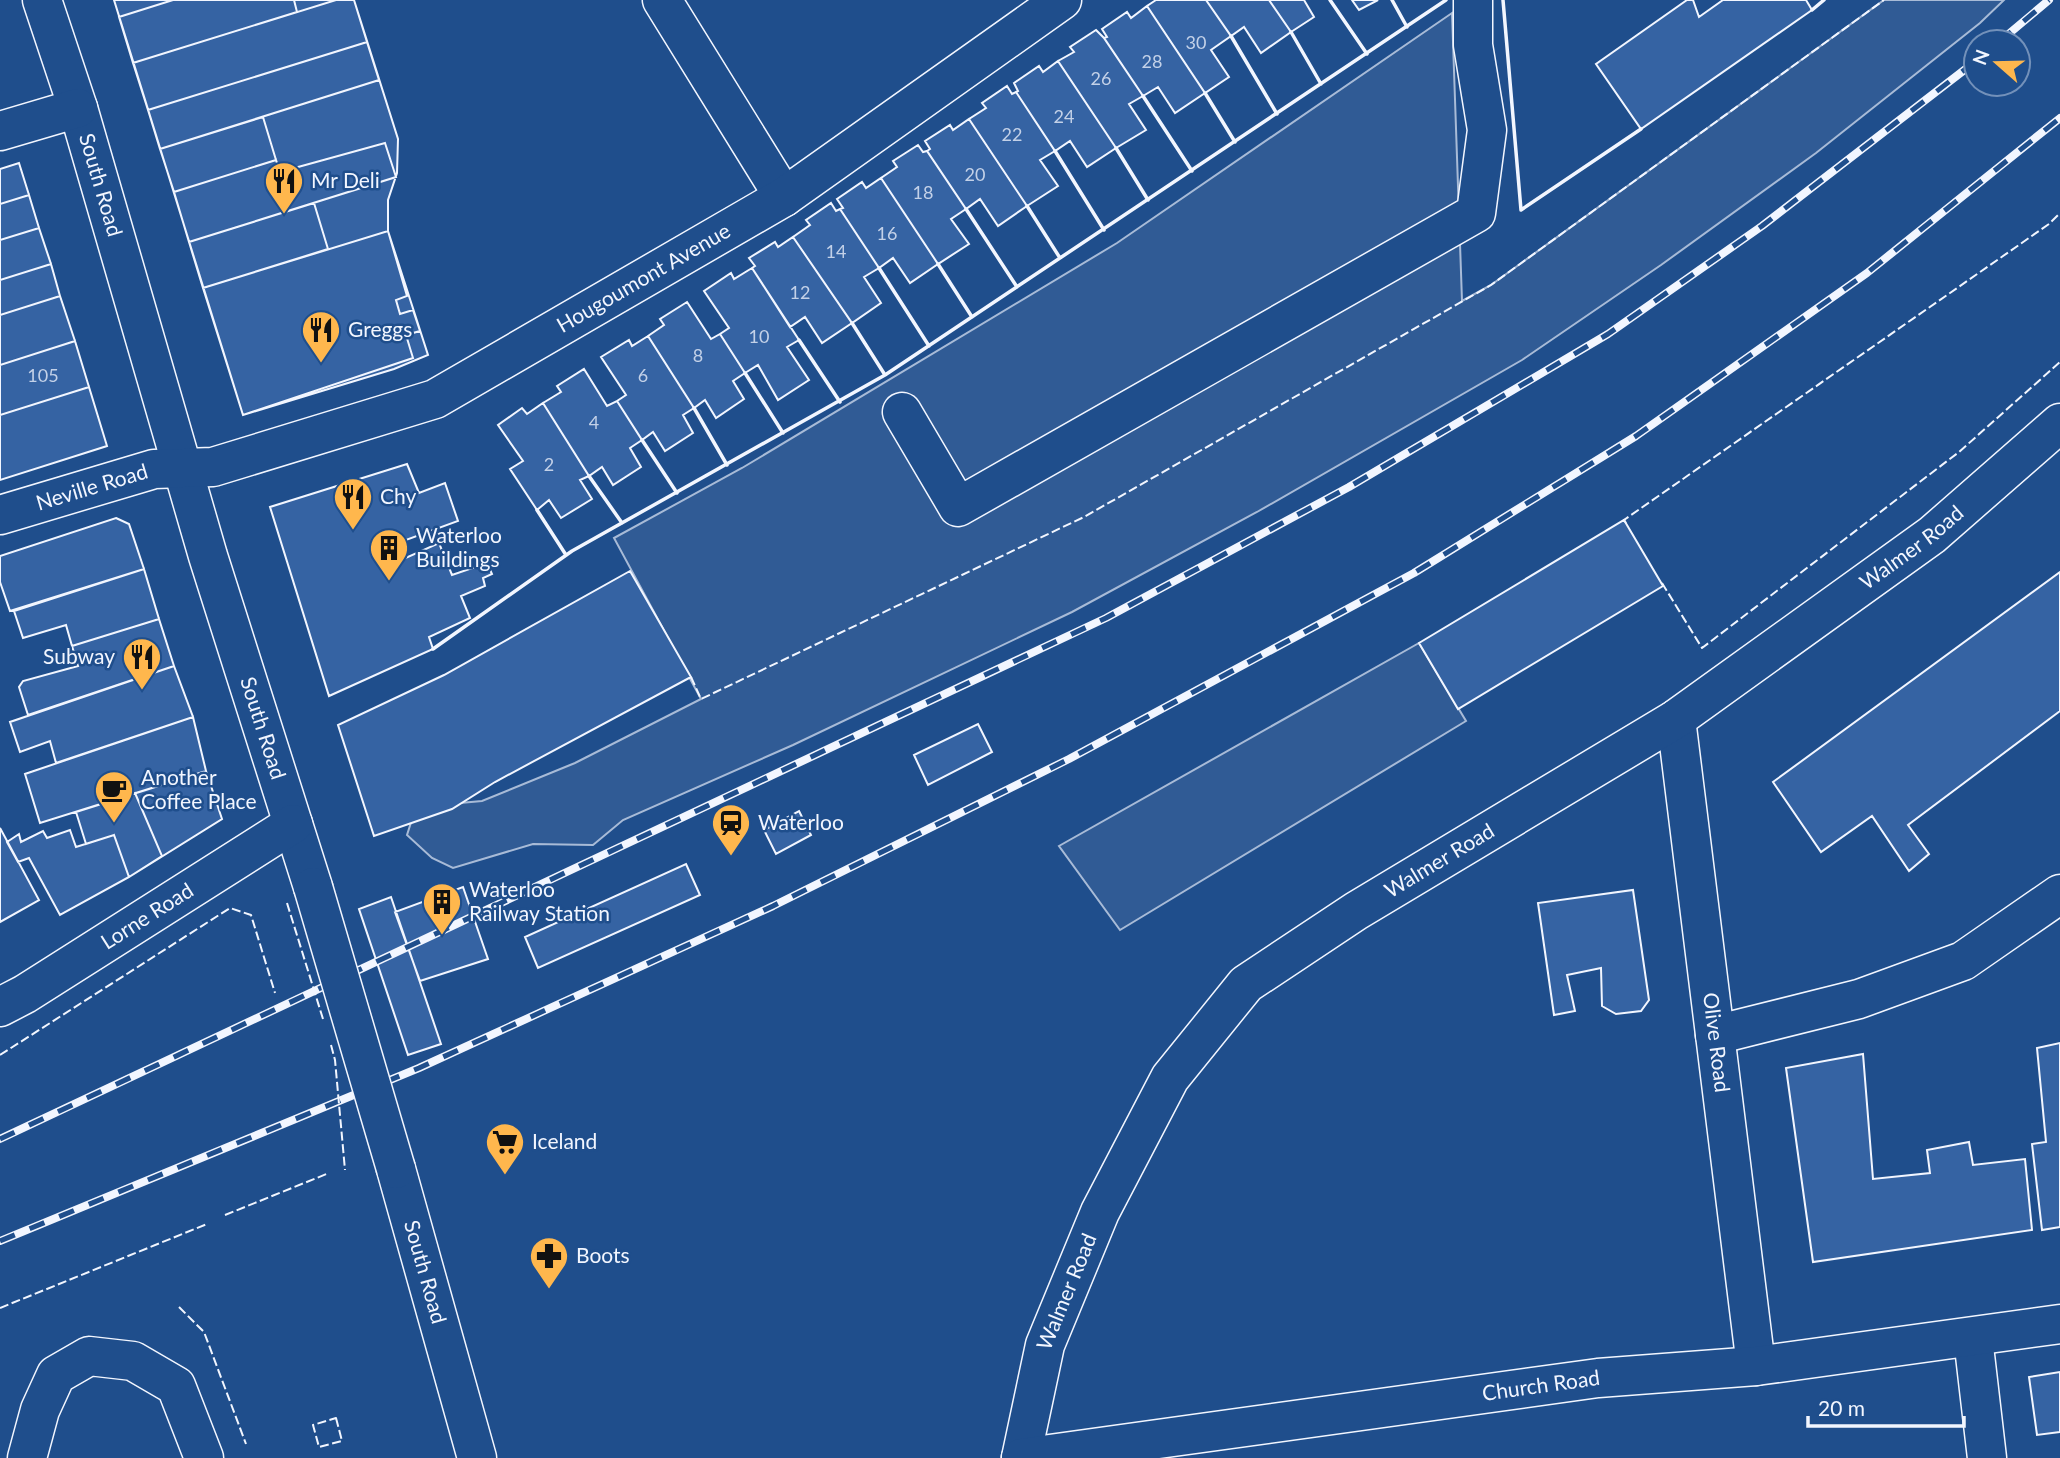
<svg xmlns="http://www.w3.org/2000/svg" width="2060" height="1458" viewBox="0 0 2060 1458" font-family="Lato,sans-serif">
	<rect width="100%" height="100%" fill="#1f4e8c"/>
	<path fill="#305b95" stroke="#a8bbd7" stroke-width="2" d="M1884 0H2004L1980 23 1816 153 1661 265 1522 360 1257 512 1072 612 793 745 623 820 593 845 533 844 453 868 432 858 407 835 416 807 482 801 575 763 701 699 614 538 742 468 1117 243 1452 13 1462 301 1491 285Z
		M1419 643 1466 721 1120 930 1059 846Z"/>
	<path fill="#3563a3" stroke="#f2f6ff" stroke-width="2" d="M114 0H354L398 139 397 173 388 200V231L428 355 394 369 243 415Z
		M173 0H294L297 12 133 63 119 17Z
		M336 0H354L367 42 148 110 133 63Z
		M1156 0H1206L1231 36 1211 50 1229 77 1205 93 1147 6Z
		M1206 0H1269L1291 32 1261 53 1244 27 1231 36Z
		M1269 0H1304L1314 17 1291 32Z
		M1352 0H1378L1359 10Z
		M1687 0H1693L1699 17 1723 0H1806L1812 10 1641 129 1596 64Z
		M1147 6 1205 93 1175 113 1158 87 1143 96 1104 38 1107 37 1102 29 1127 12 1131 18Z
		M1096 30 1104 38 1143 96 1129 104 1146 130 1116 148 1058 61 1074 52 1070 47Z
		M367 42 379 80 160 149 148 110Z
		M1058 61 1116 148 1087 167 1070 141 1055 151 1016 92 1018 91 1014 83 1039 66 1043 72Z
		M1007 86 1012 94 1016 92 1055 151 1040 160 1058 186 1027 206 969 119 986 108 982 103Z
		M263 117 276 160 174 192 160 149Z
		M969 119 1027 206 998 226 980 199 966 209 927 151 930 149 925 141 950 125 953 130Z
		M385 143 396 177 189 242 174 192 276 160 280 172Z
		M918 145 923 152 927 151 966 209 951 219 969 244 938 264 881 178 897 167 893 161Z
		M19 163 29 195 0 204V169Z
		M881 178 938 264 910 283 893 258 879 268 840 209 843 208 837 199 862 182 866 188Z
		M29 195 39 228 0 240V204Z
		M314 203 328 249 203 288 189 242Z
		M831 203 836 211 840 209 879 268 864 277 881 303 852 323 793 237 810 225 806 220Z
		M39 228 51 264 0 280V240Z
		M388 231 407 296 396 300 400 314 413 310 420 331 406 335 413 358 243 415 203 288Z
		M793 237 852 323 822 343 805 317 790 327 752 268 755 266 749 258 775 242 778 247Z
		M51 264 60 296 0 315V280Z
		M752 268 799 340 787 347 809 380 778 400 758 365 745 373 720 334 729 328 704 291 731 273 734 279Z
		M60 296 75 341 0 365V315Z
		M687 302 711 339 720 334 745 373 733 381 744 399 716 418 705 400 694 408 648 336 664 325 660 319Z
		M648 336 694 408 683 415 693 433 665 451 653 432 642 440 617 401 626 395 601 357 629 340 632 346Z
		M75 341 89 387 0 415V365Z
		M584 369 607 406 617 401 642 440 630 448 641 467 613 485 602 467 589 476 543 403 561 392 557 386Z
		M89 387 107 446 0 480V415Z
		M543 403 589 476 580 480 592 499 561 518 549 500 537 510 510 469 523 461 498 425 522 408 527 414Z
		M407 464 419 493 445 483 458 521 392 545 399 561 439 543 452 575 487 563 492 574 483 578 485 586 461 596 470 618 429 637 433 649 329 696 270 507Z
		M116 518 129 524 144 569 10 611 0 582V556Z
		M1624 520 1663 586 1458 709 1419 643Z
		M144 569 159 619 72 646 66 625 23 638 14 611Z
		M630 571 691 677 495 782 452 809 374 836 338 725 444 675Z
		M2060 572V711L1908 825 1929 854 1909 871 1872 816 1821 852 1773 782Z
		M159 619 174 666 28 715 19 687 23 681 78 666 72 646Z
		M174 666 193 717 56 763 50 741 20 752 10 722Z
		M193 717 206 771 40 823 25 774Z
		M978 724 992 752 928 785 914 755Z
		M206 771 222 819 129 877 114 835 86 844 76 812Z
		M135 793 162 856 129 877 114 835 86 844 76 812Z
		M799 811 811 835 776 854 764 830Z
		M0 828 39 900 0 922Z
		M70 830 76 847 114 835 129 877 60 915 29 858 18 862 7 842 19 834 21 842 43 831 47 838Z
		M686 864 700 895 538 968 525 937Z
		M463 887 488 959 420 981 395 912Z
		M1633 890 1649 1000 1641 1011 1616 1014 1602 1006 1601 968 1567 975 1575 1011 1554 1015 1538 903Z
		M391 897 441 1044 408 1055 359 909Z
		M2060 1043V1227L2042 1230 2032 1144 2046 1142 2037 1048Z
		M1863 1054 1873 1179 1930 1173 1927 1150 1969 1142 1973 1165 2025 1159 2032 1230 1813 1262 1786 1068Z
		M2060 1372V1432L2037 1435 2029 1377Z"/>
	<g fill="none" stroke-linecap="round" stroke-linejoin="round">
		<g stroke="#f2f6ff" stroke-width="41">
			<g id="minor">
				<path id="s1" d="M42 0 78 108 208 556 313 887"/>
				<path d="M662 0 784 197"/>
				<path d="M0 131 78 108"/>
				<path d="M902 412 958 507 1476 213 1487 130 1473 45V0"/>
				<path id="s2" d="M0 515 154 469 213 467 435 399 784 197 1062 0"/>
				<path id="s3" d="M1676 719 1756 1366"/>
				<path id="s4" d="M0 1007 25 994 293 824"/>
				<path d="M1715 1035 1859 999 1963 961 2060 894"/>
				<path id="s5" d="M396 1169 477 1458"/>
				<path d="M1973 1338 1987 1458"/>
				<path d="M27 1458 40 1410 56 1375 89 1356 133 1361 176 1386 204 1458"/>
				<path id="s6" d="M1021 1458 1045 1345 1100 1212 1170 1078 1246 984 1356 911 1676 719 1932 535 2060 423"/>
				<path id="s7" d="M1021 1458 1598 1378 1756 1366 2060 1324"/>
			</g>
		</g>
		<use href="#minor" stroke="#1f4e8c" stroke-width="38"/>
		<g stroke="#f2f6ff" stroke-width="8">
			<path id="rail" d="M1999 42 2049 0
				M0 1139 1106 618 1349 487 1608 334 1762 226 1976 61
				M0 1241 419 1068 773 906 1069 759 1414 573 1636 436 1867 273 2060 118"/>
		</g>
		<use href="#rail" stroke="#1f4e8c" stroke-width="5" stroke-dasharray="16" stroke-linecap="butt"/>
		<g stroke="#f2f6ff" stroke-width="41" stroke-linecap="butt">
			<path id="minor-bridge" d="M313 887 396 1169"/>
		</g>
		<use href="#minor-bridge" stroke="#1f4e8c" stroke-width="38"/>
		<path stroke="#f2f6ff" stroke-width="2" stroke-dasharray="9 3.5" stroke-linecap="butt" d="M1626 523 1624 520 2049 224 2060 213
			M1662 583 1702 648 1959 452 2060 362
			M691 677 701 699 1084 517 1491 285 1884 0
			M287 903 323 1019
			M331 1045 335 1060 345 1170
			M0 1055 230 908 251 915 275 993
			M225 1215 329 1173
			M179 1307 204 1332 246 1444
			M0 1308 207 1224
			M336 1418 342 1441 319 1447 313 1425Z"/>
		<path stroke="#f2f6ff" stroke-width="3.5" d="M1330 0 1367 54
			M1392 0 1407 27
			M1503 0 1521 210 1641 129
			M1812 10 1824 0
			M1291 32 1321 84
			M1231 36 1277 114
			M1205 93 1235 142
			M1143 96 1192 171
			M1116 148 1148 200
			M1055 151 1104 230
			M1027 206 1060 258
			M966 209 1017 287
			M938 264 972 317
			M879 268 929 346
			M852 323 885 375
			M799 340 840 402
			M745 373 783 433
			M694 408 727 465
			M642 440 677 493
			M589 476 622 523
			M537 510 566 555
			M433 649 572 551 885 375 1446 0"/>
	</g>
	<defs>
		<g id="restaurant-pin" transform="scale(2.0125)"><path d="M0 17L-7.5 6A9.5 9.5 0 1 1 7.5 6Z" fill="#ffb74d" stroke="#1f4e8c"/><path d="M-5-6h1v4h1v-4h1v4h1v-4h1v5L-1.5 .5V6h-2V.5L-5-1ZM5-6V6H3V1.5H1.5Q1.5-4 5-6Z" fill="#111"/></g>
		<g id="building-pin" transform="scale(2.0125)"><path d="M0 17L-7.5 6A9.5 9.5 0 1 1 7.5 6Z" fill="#ffb74d" stroke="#1f4e8c"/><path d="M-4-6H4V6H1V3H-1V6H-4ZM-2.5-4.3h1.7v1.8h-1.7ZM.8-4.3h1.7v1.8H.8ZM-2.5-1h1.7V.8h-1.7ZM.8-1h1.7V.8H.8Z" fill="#111"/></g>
		<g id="cafe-pin" transform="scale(2.0125)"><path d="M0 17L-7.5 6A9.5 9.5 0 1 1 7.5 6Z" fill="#ffb74d" stroke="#1f4e8c"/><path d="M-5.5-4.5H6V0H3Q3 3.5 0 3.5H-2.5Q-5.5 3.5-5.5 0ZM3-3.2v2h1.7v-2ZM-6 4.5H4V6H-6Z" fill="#111"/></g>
		<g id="station-pin" transform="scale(2.0125)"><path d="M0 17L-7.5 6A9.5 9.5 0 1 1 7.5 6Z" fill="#ffb74d" stroke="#1f4e8c"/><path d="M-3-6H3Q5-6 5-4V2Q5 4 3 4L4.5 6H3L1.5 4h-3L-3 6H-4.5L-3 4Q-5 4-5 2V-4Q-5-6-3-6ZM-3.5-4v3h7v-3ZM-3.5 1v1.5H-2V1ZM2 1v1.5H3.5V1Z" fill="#111"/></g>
		<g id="supermarket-pin" transform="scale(2.0125)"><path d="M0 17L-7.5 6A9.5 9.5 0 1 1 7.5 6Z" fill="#ffb74d" stroke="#1f4e8c"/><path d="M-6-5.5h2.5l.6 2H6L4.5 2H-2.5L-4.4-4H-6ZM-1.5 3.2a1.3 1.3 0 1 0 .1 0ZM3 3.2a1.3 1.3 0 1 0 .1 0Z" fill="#111"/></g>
		<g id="pharmacy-pin" transform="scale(2.0125)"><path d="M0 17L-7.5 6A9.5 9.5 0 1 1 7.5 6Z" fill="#ffb74d" stroke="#1f4e8c"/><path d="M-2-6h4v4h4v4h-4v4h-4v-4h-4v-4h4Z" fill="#111"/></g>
	</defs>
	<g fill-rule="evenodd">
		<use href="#restaurant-pin" x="284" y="181"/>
		<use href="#restaurant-pin" x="321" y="330"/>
		<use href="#restaurant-pin" x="353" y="497"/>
		<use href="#building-pin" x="389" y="548"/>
		<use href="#restaurant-pin" x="142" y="657"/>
		<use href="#cafe-pin" x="114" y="790"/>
		<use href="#station-pin" x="731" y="823"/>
		<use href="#building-pin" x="442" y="902"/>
		<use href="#supermarket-pin" x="505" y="1142"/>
		<use href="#pharmacy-pin" x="549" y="1256"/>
	</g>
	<g text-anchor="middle" stroke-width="5" stroke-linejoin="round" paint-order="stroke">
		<g font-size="18" fill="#c3d1e8">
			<text x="1196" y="49">30</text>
			<text x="1152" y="68">28</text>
			<text x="1101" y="85">26</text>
			<text x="1064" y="123">24</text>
			<text x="1012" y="141">22</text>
			<text x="975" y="181">20</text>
			<text x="923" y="199">18</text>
			<text x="887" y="240">16</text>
			<text x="836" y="258">14</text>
			<text x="800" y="299">12</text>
			<text x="759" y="343">10</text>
			<text x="698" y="362">8</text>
			<text x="43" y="382">105</text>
			<text x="643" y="382">6</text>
			<text x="594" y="429">4</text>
			<text x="549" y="471">2</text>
		</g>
		<g font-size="21" fill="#f2f6ff" stroke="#1f4e8c" text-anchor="start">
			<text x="311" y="188">Mr Deli</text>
			<text x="348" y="337">Greggs</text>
			<text x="380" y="504">Chy</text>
			<text x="416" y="543">Waterloo<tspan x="416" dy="24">Buildings</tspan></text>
			<text x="115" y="664" text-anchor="end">Subway</text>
			<text x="141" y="785">Another<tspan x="141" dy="24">Coffee Place</tspan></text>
			<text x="758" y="830">Waterloo</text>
			<text x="469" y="897">Waterloo<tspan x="469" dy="24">Railway Station</tspan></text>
			<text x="532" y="1149">Iceland</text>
			<text x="576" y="1263">Boots</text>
		</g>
		<g font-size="21" fill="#f2f6ff" stroke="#1f4e8c">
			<text dy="7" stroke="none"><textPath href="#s1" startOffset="194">South Road</textPath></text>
			<text dy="7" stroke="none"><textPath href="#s2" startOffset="693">Hougoumont Avenue</textPath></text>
			<text dy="7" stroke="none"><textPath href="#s2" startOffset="96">Neville Road</textPath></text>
			<text dy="7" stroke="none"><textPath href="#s6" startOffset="1328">Walmer Road</textPath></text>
			<text dy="7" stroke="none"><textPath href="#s1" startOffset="761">South Road</textPath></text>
			<text dy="7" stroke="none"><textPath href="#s6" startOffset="761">Walmer Road</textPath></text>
			<text dy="7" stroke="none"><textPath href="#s4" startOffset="173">Lorne Road</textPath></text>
			<text dy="7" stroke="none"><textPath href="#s3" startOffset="326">Olive Road</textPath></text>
			<text dy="7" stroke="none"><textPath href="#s5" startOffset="107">South Road</textPath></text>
			<text dy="7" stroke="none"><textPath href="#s6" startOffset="173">Walmer Road</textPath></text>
			<text dy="7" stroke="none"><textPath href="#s7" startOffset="525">Church Road</textPath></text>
		</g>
	</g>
	<g transform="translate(1997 63) rotate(290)"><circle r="33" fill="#1f4e8c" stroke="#7391ba" stroke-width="2"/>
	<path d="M0-5L12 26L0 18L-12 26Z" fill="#ffb74d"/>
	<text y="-10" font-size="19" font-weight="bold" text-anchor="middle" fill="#f2f6ff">N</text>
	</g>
	<path d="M1808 1416v10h156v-10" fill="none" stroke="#f2f6ff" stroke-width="3.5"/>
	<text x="1818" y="1416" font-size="21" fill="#f2f6ff" stroke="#1f4e8c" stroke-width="5" paint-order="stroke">20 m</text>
</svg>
